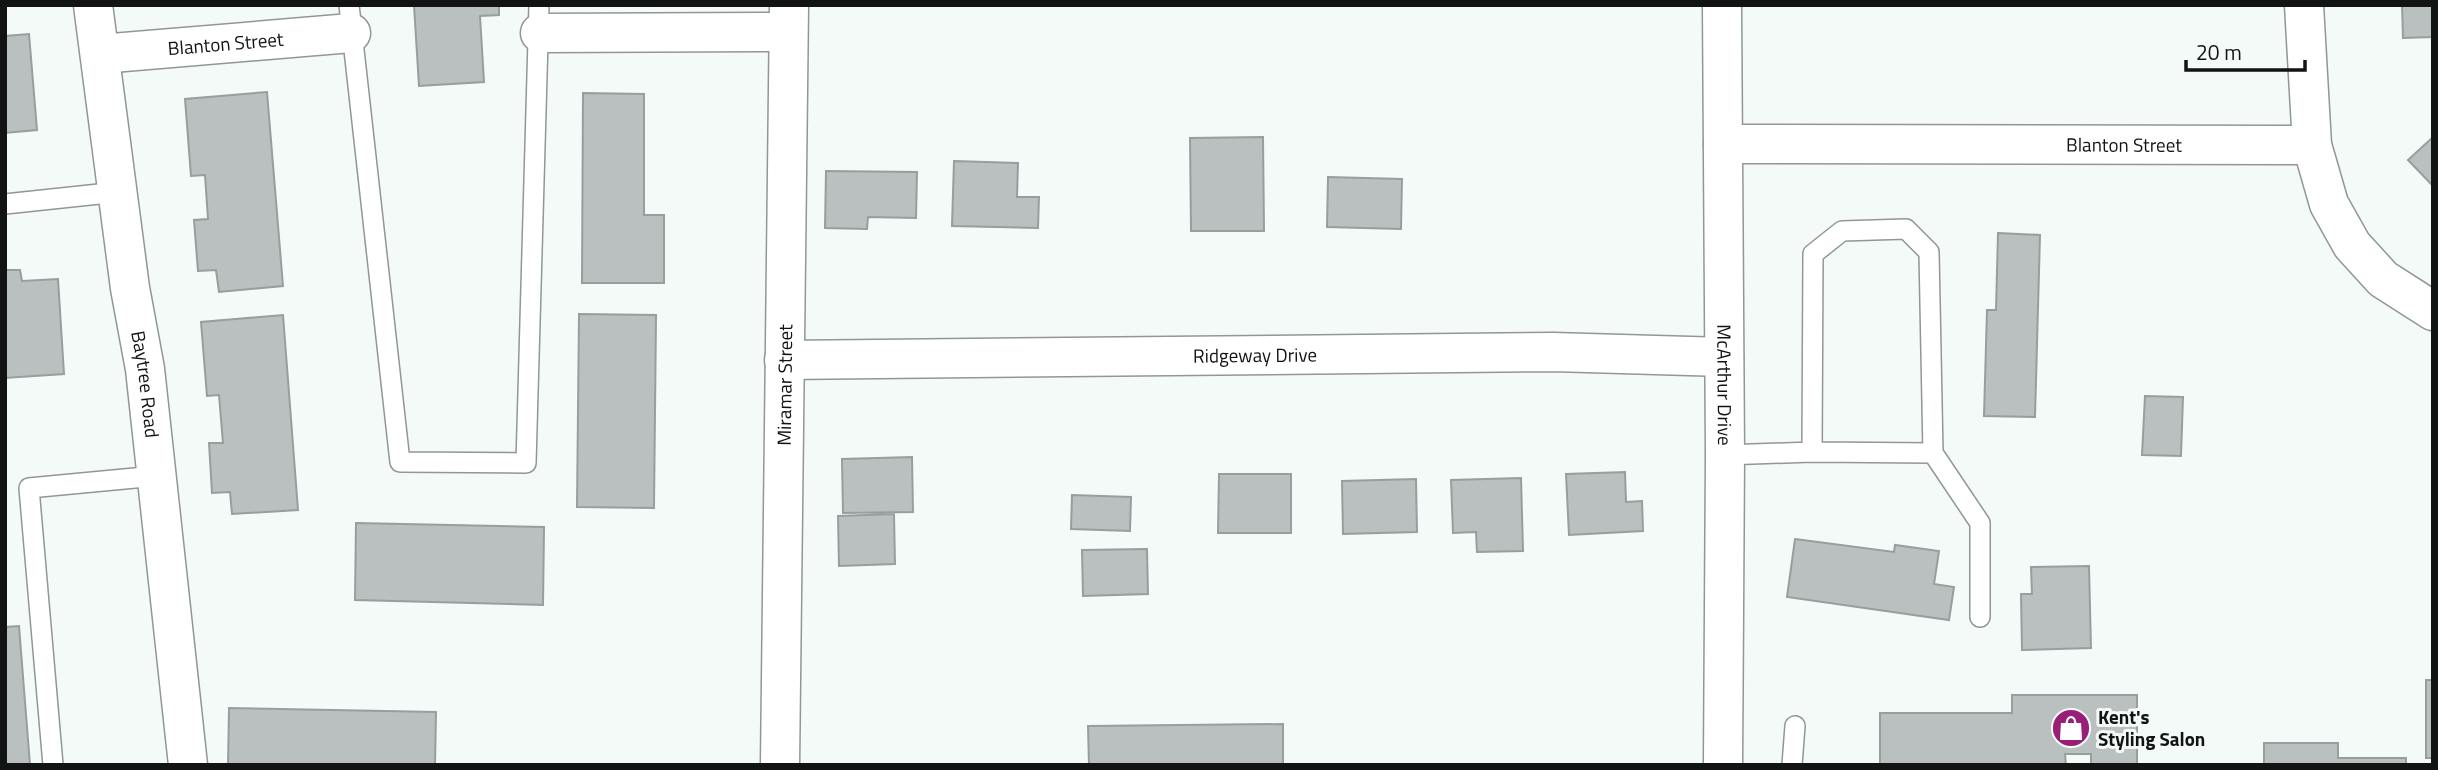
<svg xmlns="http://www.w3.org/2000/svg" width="2438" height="770" viewBox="0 0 2438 770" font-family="'Titillium Web',sans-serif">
	<rect width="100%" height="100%" fill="#f3faf8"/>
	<path fill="#b9c0bf" stroke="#979e9d" stroke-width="2" d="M414 5H499V15L480 16 484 82 419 86Z
		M2402 5H2433V37L2403 38Z
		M29 34 37 130 5 133V36Z
		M267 92 283 286 219 292 216 270 198 271 194 220 208 219 205 175 191 176 185 99Z
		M583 93 644 94V215H664V283H582Z
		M1263 137 1264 231H1191L1190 138Z
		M2433 137V186L2408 160Z
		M954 161 1018 163 1017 197H1039L1038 228 952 226Z
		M826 171 917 172 916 218 868 217 867 229 825 228Z
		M1328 177 1402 179 1401 229 1327 227Z
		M1998 233 2040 235 2035 417 1984 416 1987 310H1996Z
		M5 270H20L22 281 58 279 64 374 5 378Z
		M579 314 656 315 654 508 577 507Z
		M283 315 298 510 232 514 230 492 212 493 209 443H223L219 395 207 396 201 322Z
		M2145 396 2183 397 2181 456 2142 455Z
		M912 457 913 512 843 513 842 459Z
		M1625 472 1626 502 1642 501 1643 531 1569 535 1566 474Z
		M1219 474H1291V533H1218Z
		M1521 478 1523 551 1477 552 1476 532 1453 533 1451 480Z
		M1416 479 1417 532 1343 534 1342 481Z
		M1072 495 1131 497 1130 531 1071 529Z
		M894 514 895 564 839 566 838 516Z
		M356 523 544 527 543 605 355 600Z
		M1795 539 1894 552 1895 545 1939 551 1934 584 1954 587 1949 620 1787 597Z
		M1147 549 1148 594 1083 596 1082 550Z
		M2089 566 2091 648 2022 650 2021 594H2032L2031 567Z
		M19 626 30 765H5V627Z
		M2426 680H2433V758H2426Z
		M2012 695H2137V765H2091V754H2065L2066 765H1880V713H2012Z
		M229 708 436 712 435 765H228Z
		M1283 724V765H1089L1088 726Z
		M2264 743H2338V758H2406V765H2264Z"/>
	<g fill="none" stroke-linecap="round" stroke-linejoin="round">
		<g stroke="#909796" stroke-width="22">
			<path id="service" d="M349 5 400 462 526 463 539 5
				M5 204 118 192
				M1933 453 1980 523V617
				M1725 455 1812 452 1933 453 1929 252 1906 229 1842 231 1813 254 1812 452
				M53 765 29 488 156 476
				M1792 765 1795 726"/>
		</g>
		<g stroke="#909796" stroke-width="41">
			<g id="minor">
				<path id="s1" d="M93 5 130 288 145 369 188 765"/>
				<path id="s2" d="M1722 5 1725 455 1723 765"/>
				<path d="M2304 5 2312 145 2329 204 2352 245 2383 279 2433 311"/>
				<path d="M540 33 788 32"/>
				<path id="s3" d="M100 54 351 33"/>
				<path id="s4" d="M1723 144 2312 145"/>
				<path id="s5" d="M784 360 1553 352 1724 357"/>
				<path id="s6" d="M780 765 789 5"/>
			</g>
		</g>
		<use href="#service" stroke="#fff" stroke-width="19"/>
		<use href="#minor" stroke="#fff" stroke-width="38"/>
	</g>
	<defs>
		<g id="shop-disc" transform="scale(2.0125)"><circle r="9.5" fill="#981e78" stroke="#f3faf8"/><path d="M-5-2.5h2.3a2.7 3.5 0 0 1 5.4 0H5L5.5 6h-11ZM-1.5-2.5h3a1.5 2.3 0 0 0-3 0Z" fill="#fff"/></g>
	</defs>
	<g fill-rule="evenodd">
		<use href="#shop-disc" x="2071" y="728"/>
	</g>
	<g text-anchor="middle" stroke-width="6" stroke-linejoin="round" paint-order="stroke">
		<g font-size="19" fill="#111413" stroke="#f3faf8">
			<text dy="7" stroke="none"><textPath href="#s3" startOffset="126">Blanton Street</textPath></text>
			<text dy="7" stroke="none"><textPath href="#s4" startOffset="401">Blanton Street</textPath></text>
			<text dy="7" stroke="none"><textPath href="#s5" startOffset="471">Ridgeway Drive</textPath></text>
			<text dy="7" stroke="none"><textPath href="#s1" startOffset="383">Baytree Road</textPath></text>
			<text dy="7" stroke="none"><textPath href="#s6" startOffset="380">Miramar Street</textPath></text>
			<text dy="7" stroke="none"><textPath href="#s2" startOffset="380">McArthur Drive</textPath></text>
		</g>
		<g font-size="19" font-weight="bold" fill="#111413" stroke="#f3faf8" text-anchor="start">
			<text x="2098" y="724">Kent's<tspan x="2098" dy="22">Styling Salon</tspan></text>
		</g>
	</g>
	<rect width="2438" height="770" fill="none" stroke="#111413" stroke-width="14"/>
	<path d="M2186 60v10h119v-10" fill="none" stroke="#111413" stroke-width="3.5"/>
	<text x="2196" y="60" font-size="21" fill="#111413" stroke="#f3faf8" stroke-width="5" paint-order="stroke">20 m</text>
</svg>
